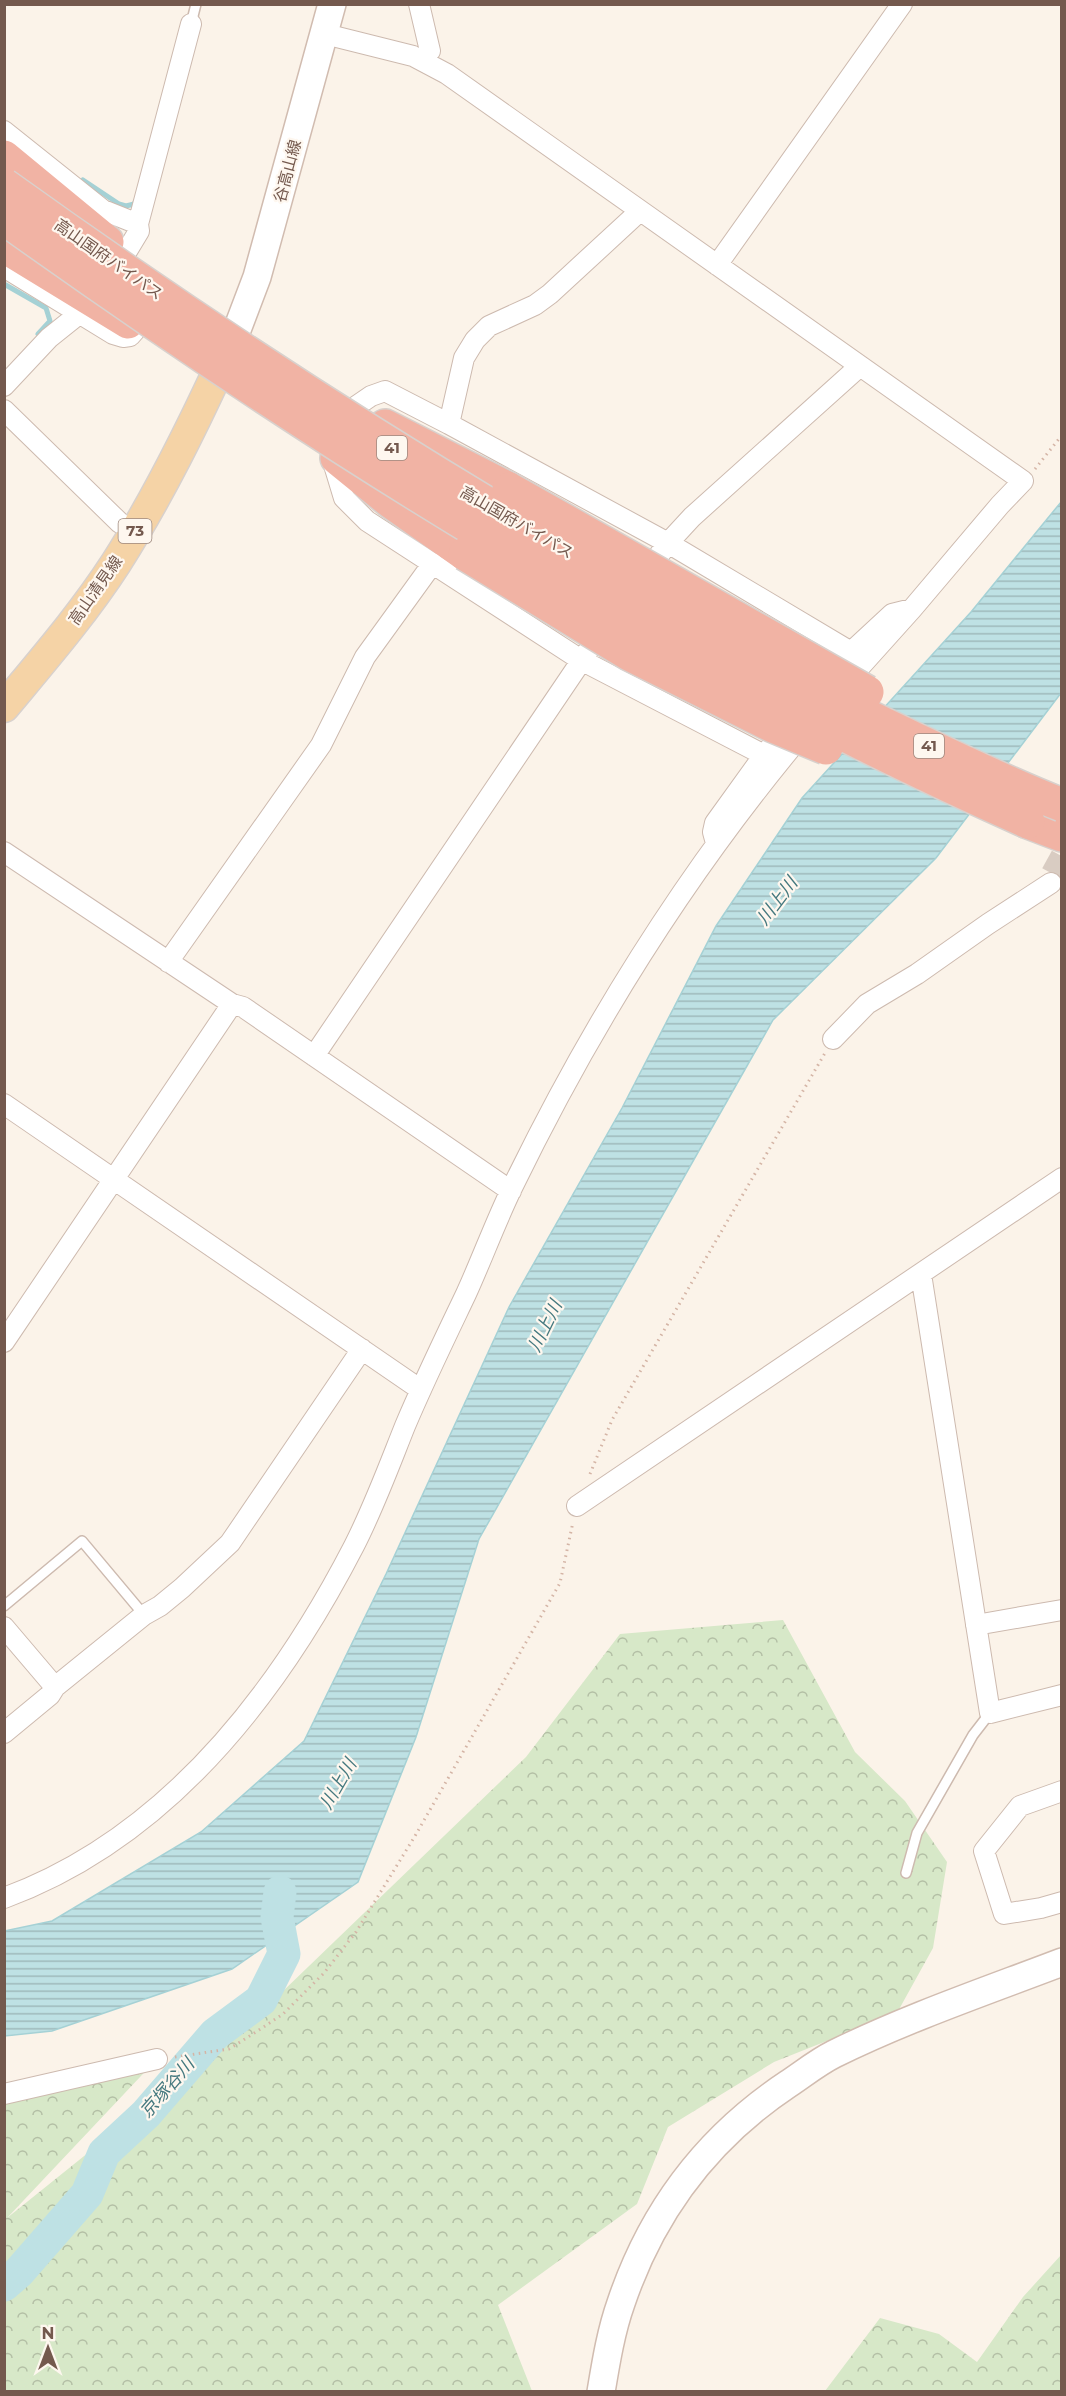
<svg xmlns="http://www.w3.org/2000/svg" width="1066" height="2396" viewBox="0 0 1066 2396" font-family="Montserrat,'Noto Sans JP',sans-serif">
	<defs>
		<pattern id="forest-crowns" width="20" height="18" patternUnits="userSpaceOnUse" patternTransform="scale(1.5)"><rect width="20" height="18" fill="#d7e8c8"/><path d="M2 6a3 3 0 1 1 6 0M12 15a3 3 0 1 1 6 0" fill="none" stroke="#b3bfa5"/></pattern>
		<pattern id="water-rules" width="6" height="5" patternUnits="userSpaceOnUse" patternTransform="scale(1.5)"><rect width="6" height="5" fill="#bee1e4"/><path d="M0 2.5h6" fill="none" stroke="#9fb9bb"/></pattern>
	</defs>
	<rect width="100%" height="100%" fill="#fbf3e9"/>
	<path fill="url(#forest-crowns)" d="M783 1620 855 1752 905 1801 947 1862 933 1948 897 2013 774 2062 668 2127 637 2204 498 2305 532 2391H5L4 2094 157 2059 7 2218 252 2021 526 1757 620 1634Z
		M1061 2255V2391H825L880 2318 939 2334 977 2362 1023 2297Z"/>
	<path fill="url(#water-rules)" stroke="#a5d1d5" stroke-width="1.5" d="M1061 502V693L936 858 773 1020 479 1539 416 1737 358 1882 232 1969 52 2031 5 2036 4 1931 52 1921 201 1832 304 1741 386 1574 509 1307 622 1108 716 926 802 798 971 612Z"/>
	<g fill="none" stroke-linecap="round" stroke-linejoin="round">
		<path stroke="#a5d1d5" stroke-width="5" d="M83 180 119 204 126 206 134 204 137 198
			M4 284 46 308 50 321 38 334"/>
		<path stroke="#bee1e4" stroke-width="33" d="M4 2285 19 2272 87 2194 104 2153 146 2114 215 2034 261 2000 284 1954 277 1917 280 1892"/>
		<path stroke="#d9ccc2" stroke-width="20" stroke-dasharray="20 10" stroke-linecap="butt" d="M1051 873 1062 853"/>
		<g stroke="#cdbaaf" stroke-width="12">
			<path id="lane" d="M191 24 196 4
				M4 1606 82 1541 144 1615
				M906 1873 917 1833 973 1735 990 1713"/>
		</g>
		<g stroke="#cdbaaf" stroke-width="22">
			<path id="street" d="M419 4 430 51
				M325 34 413 56 447 74 1023 481 1000 505 912 609 892 614 851 652
				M4 131 103 210 138 224
				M124 256 139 231 138 224 191 24
				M717 265 902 4
				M4 267 113 334 123 337 130 336 138 327
				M4 386 49 338 79 314
				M352 409 371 396 385 391 449 424 464 358 475 340 489 326 535 305 550 294 640 211
				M4 410 120 523
				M449 424 668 543 851 652 828 679
				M331 455 344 498 367 521 581 660 764 755 790 724
				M643 577 668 543 692 517 860 366
				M841 688 912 609
				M716 843 713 832 715 823 764 755
				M4 852 232 1004 243 1007 511 1191
				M168 962 321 745 365 657 433 563
				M833 1039 867 1004 917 974 988 924 1051 883
				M314 1056 588 651
				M4 1104 421 1390
				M921 1274 990 1713 1062 1695
				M4 1342 232 1004
				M577 1506 1062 1178
				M976 1625 1062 1610
				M4 1627 55 1687
				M4 1733 50 1695 55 1687 144 1615 160 1606 182 1588 230 1543 362 1349
				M1062 1791 1020 1806 984 1851 1004 1914 1041 1908 1062 1902
				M4 1898C167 1838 277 1695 354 1546 374 1507 389 1466 405 1426 424 1381 445 1338 466 1294 482 1259 495 1223 512 1188 591 1025 688 870 805 731
				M4 2094 157 2059"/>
		</g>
		<g stroke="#d1bcb0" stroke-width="30">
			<path id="secondary" d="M235 335 257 277 332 4
				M601 2392C606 2362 611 2331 621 2303 652 2211 707 2138 788 2084 803 2074 818 2062 834 2054 907 2018 986 1991 1062 1962"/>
		</g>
		<g stroke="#d8d1cd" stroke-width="33">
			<path id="primary" d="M4 707C43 660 83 614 116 563 160 494 196 420 230 345"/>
		</g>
		<g stroke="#d8d1cd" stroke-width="36">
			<path id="highway" d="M4 157 107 242
				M4 246 128 322
				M385 426 509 489
				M337 458 390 501 465 554
				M1028 822 1062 835"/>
		</g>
		<path stroke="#d4b4a5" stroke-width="3" stroke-dasharray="1.5 4.5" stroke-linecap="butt" d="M1035 469 1062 435
			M590 1474 612 1420 825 1053
			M175 2057 229 2049 256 2032 283 2014 324 1973 356 1932 415 1836 560 1583 573 1522"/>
		<use href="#lane" stroke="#fff" stroke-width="9"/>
		<use href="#street" stroke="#fff" stroke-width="20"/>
		<use href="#secondary" stroke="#fff" stroke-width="27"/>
		<use href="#primary" stroke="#f5d3a6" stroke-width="30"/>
		<use href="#highway" stroke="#f1b3a4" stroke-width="33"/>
		<g stroke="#d8d1cd" stroke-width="36" stroke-linecap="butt">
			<path id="highway-bridge" d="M4 185C192 320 384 445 584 561 694 626 805 687 921 742 967 764 1014 786 1062 805
				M4 218C327 449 666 660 1028 822
				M509 489 867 692
				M465 554 629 654 773 726 826 748"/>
		</g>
		<use href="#highway-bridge" stroke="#f1b3a4" stroke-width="33"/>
	</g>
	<g text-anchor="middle" stroke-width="4.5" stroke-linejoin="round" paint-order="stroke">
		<g fill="#fef7ef" stroke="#9d887e" stroke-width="1.5">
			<rect x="377" y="436" width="30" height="24" rx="4.5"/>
			<rect x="118.5" y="519" width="33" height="24" rx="4.5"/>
			<rect x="914" y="734" width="30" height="24" rx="4.5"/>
		</g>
		<g font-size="15" font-weight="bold" fill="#74594e">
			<text x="392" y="453">41</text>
			<text x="135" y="536">73</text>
			<text x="929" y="751">41</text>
		</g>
		<g font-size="16" fill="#74594e" stroke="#fef7ef">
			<text transform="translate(287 171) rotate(-75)" y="6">谷高山線</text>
			<text transform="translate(109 259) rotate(35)" y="6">高山国府バイパス</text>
			<text transform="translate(517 522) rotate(30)" y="6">高山国府バイパス</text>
			<text transform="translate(95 590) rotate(-55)" y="6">高山清見線</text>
		</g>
		<g font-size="18" font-style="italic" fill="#45797f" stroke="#fef7ef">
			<text transform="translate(777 901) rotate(-53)" y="6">川上川</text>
			<text transform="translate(545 1326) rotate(-64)" y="6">川上川</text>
			<text transform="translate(338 1784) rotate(-60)" y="6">川上川</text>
			<text transform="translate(167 2088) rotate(-49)" y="6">京塚谷川</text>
		</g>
	</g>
	<rect width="1066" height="2396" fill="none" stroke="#74594e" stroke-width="12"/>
	<g transform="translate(48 2348)" stroke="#fef7ef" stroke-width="4.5" paint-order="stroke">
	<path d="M0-4.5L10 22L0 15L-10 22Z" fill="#74594e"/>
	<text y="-9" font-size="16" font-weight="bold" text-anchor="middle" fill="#74594e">N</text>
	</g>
</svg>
